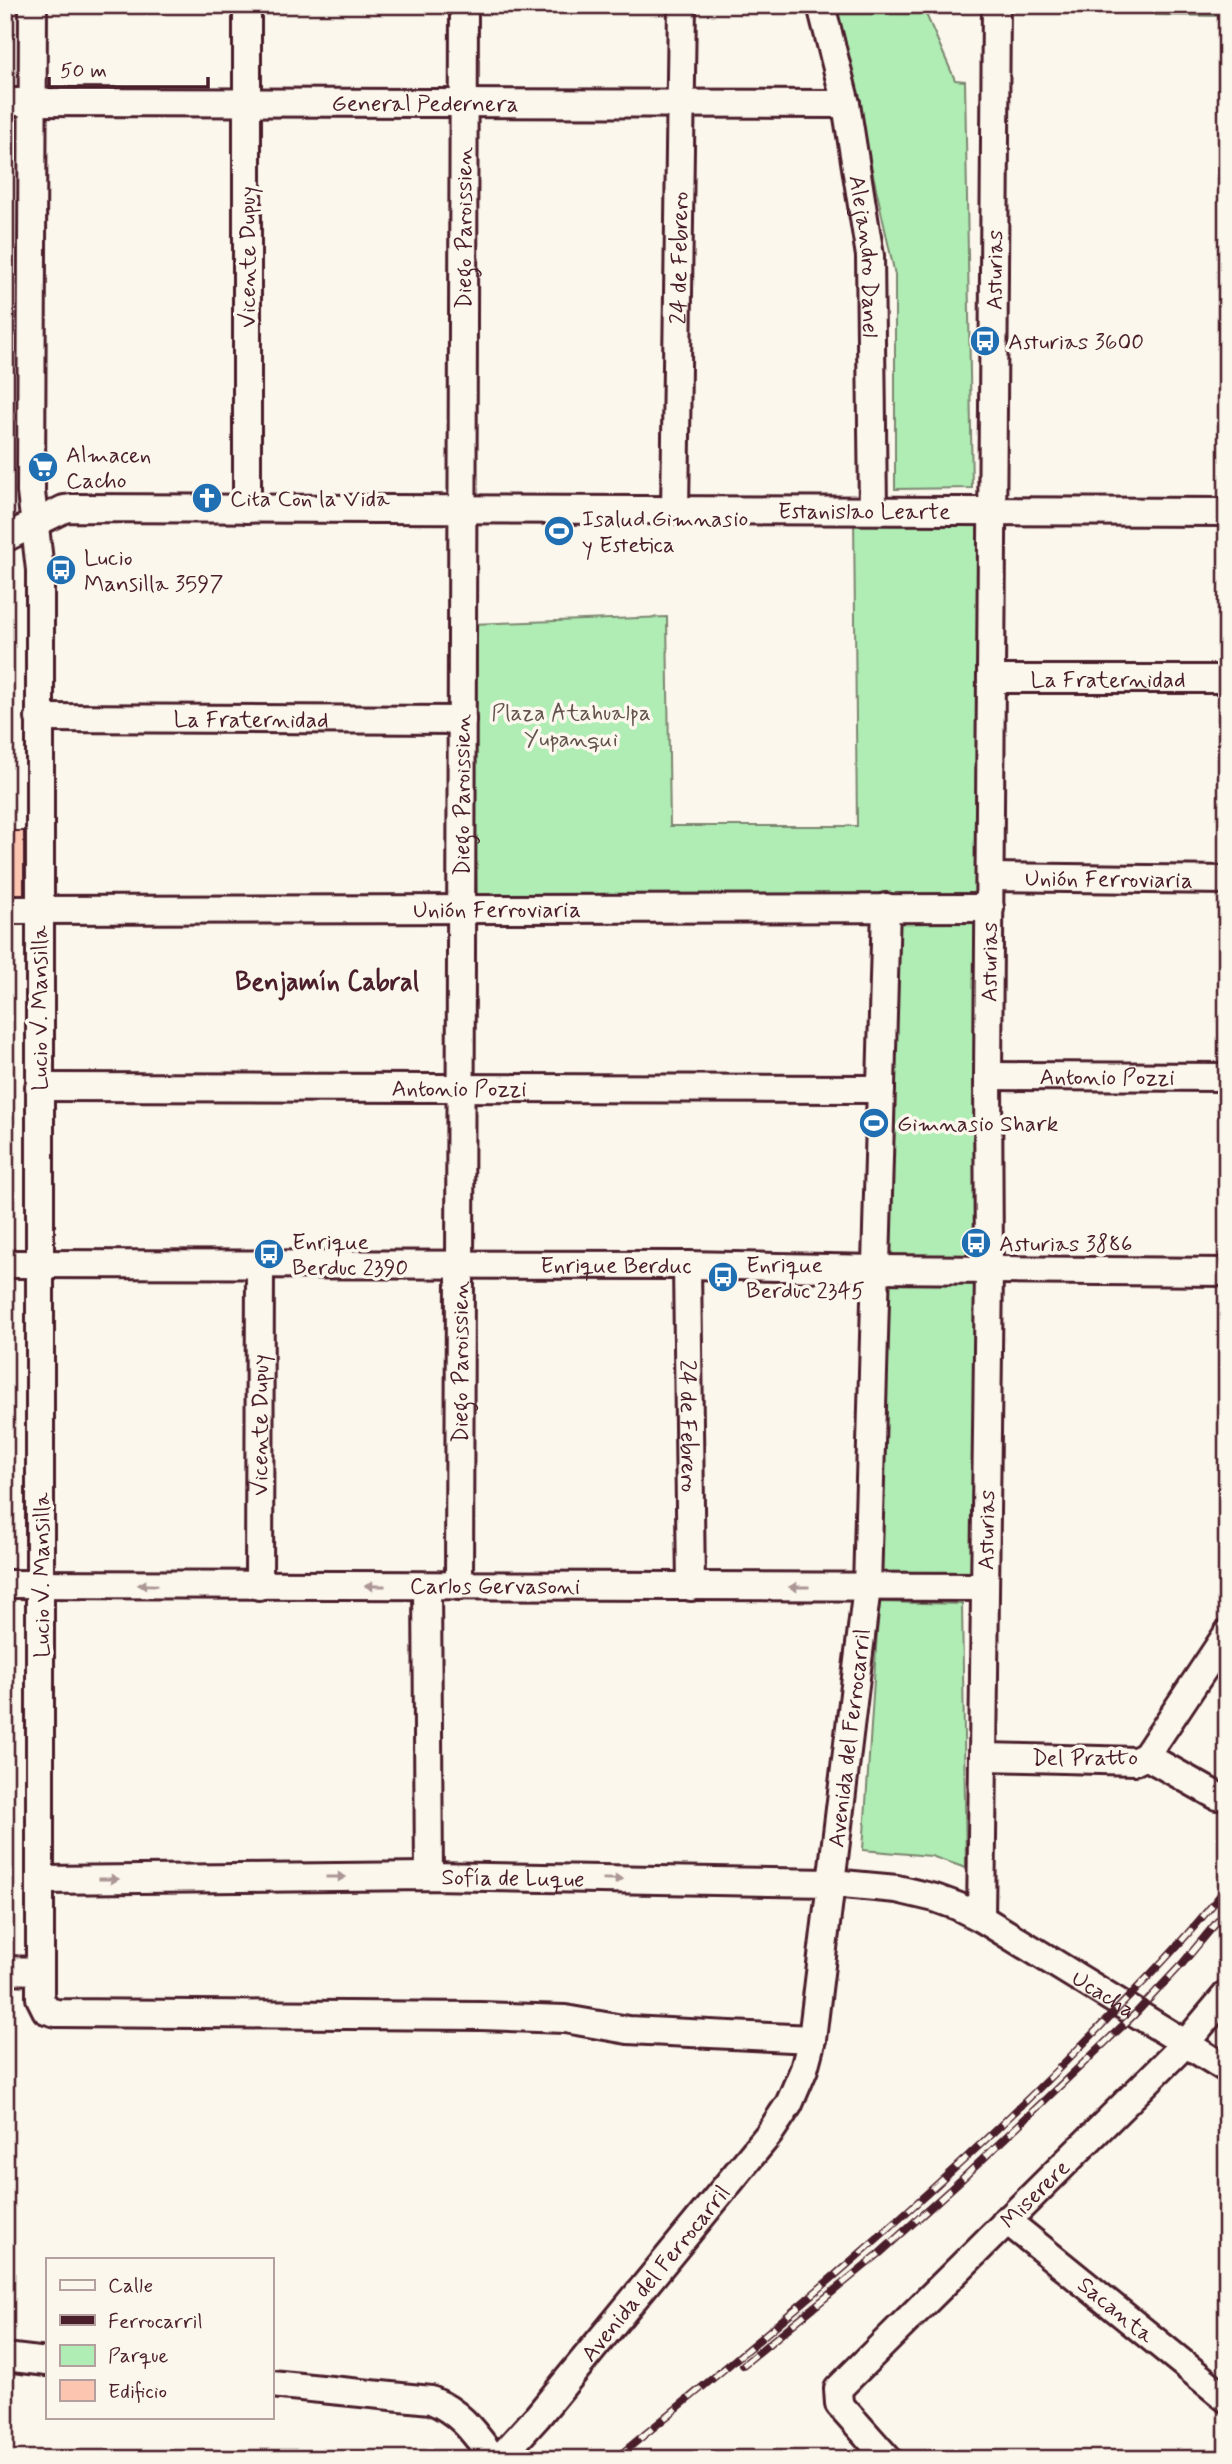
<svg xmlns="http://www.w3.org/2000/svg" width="1232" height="2464" viewBox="0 0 1232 2464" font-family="Mynerve,sans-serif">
	<rect width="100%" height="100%" fill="#fbf7ec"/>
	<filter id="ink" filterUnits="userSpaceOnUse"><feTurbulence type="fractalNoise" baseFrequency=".0143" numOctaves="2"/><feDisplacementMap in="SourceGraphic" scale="14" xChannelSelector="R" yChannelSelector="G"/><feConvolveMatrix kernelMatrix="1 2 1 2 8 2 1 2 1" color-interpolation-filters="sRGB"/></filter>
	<g filter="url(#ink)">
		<path fill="#afedb4" stroke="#7c8670" stroke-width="2" d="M836 5H922L955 80 965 81 972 488 895 489V275Z
			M1156 5H1227V16L1156 15Z
			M988 516 985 903H477L472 624 667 617 670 826H857L854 517Z
			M890 912 983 914 980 1257 881 1259Z
			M980 1280 977 1579H873L881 1284Z
			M879 1602 962 1604 966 1868 931 1856 863 1850Z"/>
		<path fill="#fcc5b0" stroke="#4a1f2b" stroke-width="2" d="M5 831H24V894H5Z"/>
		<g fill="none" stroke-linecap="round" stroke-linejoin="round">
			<g stroke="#4a1f2b" stroke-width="32">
				<g id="minor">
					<path d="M33 5 31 492 40 570V1998L46 2010 56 2013 481 2016 565 2019 628 2030 812 2039"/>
					<path d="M247 5V509"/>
					<path id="s1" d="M821 5 846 104 870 256 873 510"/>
					<path id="s2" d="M5 102 846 104"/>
					<path id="s3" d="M675 510 682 5"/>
					<path id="s4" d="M5 538 64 509 71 508 1227 512"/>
					<path id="s5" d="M991 679H1227"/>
					<path id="s6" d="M39 718 462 720"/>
					<path id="s7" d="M990 877 1227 880"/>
					<path id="s8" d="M5 910 990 908"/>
					<path id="s9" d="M988 1076 1227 1077"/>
					<path id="s10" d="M39 1087 881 1089"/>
					<path id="s11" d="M5 1264 687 1265 876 1269 1227 1272"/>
					<path id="s12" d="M687 1265 691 1587"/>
					<path id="s13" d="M5 1584 985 1587"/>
					<path id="s14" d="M259 1586 260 1264"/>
					<path d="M427 1586 429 1876"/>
					<path id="s15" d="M459 1586 464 5"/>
					<path d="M1146 1756 1227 1634"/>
					<path d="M985 1757 1136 1761 1146 1756 1217 1796"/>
					<path id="s16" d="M41 1880 429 1876 832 1883 897 1889 935 1898 957 1906 981 1918 1227 2069"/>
					<path id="s17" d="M981 1918 989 1269 988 1076 996 5"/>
					<path d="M5 1970 38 1971"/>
					<path id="s18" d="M1006 2220 1227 2399"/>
					<path d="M5 2357 47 2362"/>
					<path d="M271 2384 431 2400C462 2413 474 2433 494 2459"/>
					<path id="s19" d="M499 2459 537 2417 769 2134 789 2104 804 2069 812 2039 867 1587 886 907"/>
					<path id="s20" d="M888 2459 839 2404 838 2389 1185 2044 1227 1994"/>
				</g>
			</g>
			<use href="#minor" stroke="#fbf7ec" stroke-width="26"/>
			<g stroke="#4a1f2b" stroke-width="8">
				<path id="rail" d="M743 2365 880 2253 962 2179 1135 2014 1182 1964 1227 1910
					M615 2459C775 2328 935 2195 1080 2047 1131 1995 1182 1944 1227 1887"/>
			</g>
			<use href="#rail" stroke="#fbf7ec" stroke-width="5" stroke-dasharray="16" stroke-linecap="butt"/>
		</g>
		<defs><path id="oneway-solid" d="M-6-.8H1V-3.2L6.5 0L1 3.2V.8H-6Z" transform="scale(1.75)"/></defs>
		<g fill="#ab9695">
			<use href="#oneway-solid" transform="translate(148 1585) rotate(-179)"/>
			<use href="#oneway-solid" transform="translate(375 1586) rotate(180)"/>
			<use href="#oneway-solid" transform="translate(799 1587) rotate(-180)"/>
			<use href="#oneway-solid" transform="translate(336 1877)"/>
			<use href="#oneway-solid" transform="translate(109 1879)"/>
			<use href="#oneway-solid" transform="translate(613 1879) rotate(1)"/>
		</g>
	</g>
	<defs>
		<g id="bus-disc" transform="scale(1.575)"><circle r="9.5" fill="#1f6fb2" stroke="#fbf7ec"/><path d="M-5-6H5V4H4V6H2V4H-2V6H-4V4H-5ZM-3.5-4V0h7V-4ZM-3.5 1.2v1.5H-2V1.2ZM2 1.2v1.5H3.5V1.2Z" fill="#fff"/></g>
		<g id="supermarket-disc" transform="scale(1.575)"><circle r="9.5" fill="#1f6fb2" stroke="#fbf7ec"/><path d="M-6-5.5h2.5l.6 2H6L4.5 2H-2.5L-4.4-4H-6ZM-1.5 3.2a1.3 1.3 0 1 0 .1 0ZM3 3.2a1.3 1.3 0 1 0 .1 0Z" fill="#fff"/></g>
		<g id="church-disc" transform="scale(1.575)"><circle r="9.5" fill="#1f6fb2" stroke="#fbf7ec"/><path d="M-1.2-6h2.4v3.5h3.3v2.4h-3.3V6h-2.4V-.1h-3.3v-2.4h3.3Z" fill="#fff"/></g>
		<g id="stadium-disc" transform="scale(1.575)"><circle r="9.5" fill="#1f6fb2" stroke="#fbf7ec"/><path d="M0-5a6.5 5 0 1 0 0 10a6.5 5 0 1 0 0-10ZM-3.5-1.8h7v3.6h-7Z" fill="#fff"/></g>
	</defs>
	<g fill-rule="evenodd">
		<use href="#bus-disc" x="985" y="341"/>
		<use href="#supermarket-disc" x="43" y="467"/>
		<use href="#church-disc" x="207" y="498"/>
		<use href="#stadium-disc" x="559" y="531"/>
		<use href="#bus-disc" x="61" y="570"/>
		<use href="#stadium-disc" x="874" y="1123"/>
		<use href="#bus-disc" x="976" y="1243"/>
		<use href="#bus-disc" x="269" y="1254"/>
		<use href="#bus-disc" x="723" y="1277"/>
	</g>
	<g text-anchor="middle" stroke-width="7" stroke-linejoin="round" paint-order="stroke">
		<g font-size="23" fill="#4a1f2b" stroke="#fbf7ec">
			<text dy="8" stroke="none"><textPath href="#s2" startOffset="420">General Pedernera</textPath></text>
			<text dy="8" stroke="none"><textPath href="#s15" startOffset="1358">Diego Paroissien</textPath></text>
			<text dy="8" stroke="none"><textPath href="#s1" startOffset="256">Alejandro Danel</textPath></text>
			<text transform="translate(247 257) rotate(-90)" y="8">Vicente Dupuy</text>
			<text dy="8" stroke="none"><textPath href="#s3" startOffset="252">24 de Febrero</textPath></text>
			<text dy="8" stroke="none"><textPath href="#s17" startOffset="1648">Asturias</textPath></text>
			<text dy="8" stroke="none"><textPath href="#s4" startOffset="866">Estanislao Learte</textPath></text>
			<text dy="8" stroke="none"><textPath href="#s5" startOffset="117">La Fraternidad</textPath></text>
			<text dy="8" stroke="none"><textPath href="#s6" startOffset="212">La Fraternidad</textPath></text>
			<text dy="8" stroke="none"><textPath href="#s15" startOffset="791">Diego Paroissien</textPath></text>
			<text dy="8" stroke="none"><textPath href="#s7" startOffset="119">Unión Ferroviaria</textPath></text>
			<text dy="8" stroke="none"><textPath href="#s8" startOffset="492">Unión Ferroviaria</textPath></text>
			<text dy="8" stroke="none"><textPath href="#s17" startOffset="956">Asturias</textPath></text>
			<text transform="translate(39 1008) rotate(-90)" y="8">Lucio V. Mansilla</text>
			<text dy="8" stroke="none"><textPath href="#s9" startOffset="119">Antonio Pozzi</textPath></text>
			<text dy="8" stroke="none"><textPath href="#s10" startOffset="420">Antonio Pozzi</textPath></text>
			<text dy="8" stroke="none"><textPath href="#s11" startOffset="611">Enrique Berduc</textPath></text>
			<text dy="8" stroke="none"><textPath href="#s15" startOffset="224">Diego Paroissien</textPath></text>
			<text dy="8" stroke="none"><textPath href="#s14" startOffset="161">Vicente Dupuy</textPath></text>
			<text dy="8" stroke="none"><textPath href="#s12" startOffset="161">24 de Febrero</textPath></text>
			<text dy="8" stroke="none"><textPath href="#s17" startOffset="388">Asturias</textPath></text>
			<text transform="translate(41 1575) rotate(-90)" y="8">Lucio V. Mansilla</text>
			<text dy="8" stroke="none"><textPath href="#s13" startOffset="490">Carlos Gervasoni</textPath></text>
			<text dy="8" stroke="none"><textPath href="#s19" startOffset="831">Avenida del Ferrocarril</textPath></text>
			<text x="1085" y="1765">Del Pratto</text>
			<text dy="8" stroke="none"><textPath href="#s16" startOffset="472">Sofía de Luque</textPath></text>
			<text dy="8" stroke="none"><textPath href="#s16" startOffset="1090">Ucacha</textPath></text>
			<text dy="8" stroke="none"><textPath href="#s20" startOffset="366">Miserere</textPath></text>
			<text dy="8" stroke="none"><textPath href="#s19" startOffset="243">Avenida del Ferrocarril</textPath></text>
			<text dy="8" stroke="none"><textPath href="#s18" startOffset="142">Sacanta</textPath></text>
		</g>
		<g font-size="23" fill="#4a1f2b" stroke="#fbf7ec" text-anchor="start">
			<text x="1008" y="349">Asturias 3600</text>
			<text x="66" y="462">Almacen<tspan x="66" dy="26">Cacho</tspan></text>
			<text x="230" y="506">Cita Con la Vida</text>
			<text x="582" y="526">Isalud Gimnasio<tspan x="582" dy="26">y Estetica</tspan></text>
			<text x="84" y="565">Lucio<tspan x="84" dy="26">Mansilla 3597</tspan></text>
			<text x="897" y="1131">Gimnasio Shark</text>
			<text x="292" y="1249">Enrique<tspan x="292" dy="26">Berduc 2390</tspan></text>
			<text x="999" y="1251">Asturias 3886</text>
			<text x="746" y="1272">Enrique<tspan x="746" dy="26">Berduc 2345</tspan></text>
		</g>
		<g font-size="23" fill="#63524d" stroke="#fbf7ec">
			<text x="571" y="720">Plaza Atahualpa<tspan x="571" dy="26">Yupanqui</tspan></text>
		</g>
		<g font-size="26" font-weight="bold" fill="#4a1f2b" stroke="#fbf7ec">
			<text x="327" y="990">Benjamín Cabral</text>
		</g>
	</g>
	<rect width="1232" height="2464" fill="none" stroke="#fbf7ec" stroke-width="28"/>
	<rect x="14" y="14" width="1204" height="2436" fill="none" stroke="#4a1f2b" stroke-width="2.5" filter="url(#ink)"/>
	<rect x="46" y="2258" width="228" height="161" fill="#fbf7ec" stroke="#b4a19f" stroke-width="2"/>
	<rect x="60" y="2280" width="35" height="10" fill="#fbf7ec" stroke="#b4a19f" stroke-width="2"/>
	<text x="108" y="2292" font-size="21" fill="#4a1f2b">Calle</text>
	<rect x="60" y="2315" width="35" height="10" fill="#4a1f2b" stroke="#b4a19f" stroke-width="2"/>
	<text x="108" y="2328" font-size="21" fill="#4a1f2b">Ferrocarril</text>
	<rect x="60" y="2345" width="35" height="21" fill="#afedb4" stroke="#b4a19f" stroke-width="2"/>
	<text x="108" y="2362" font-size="21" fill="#4a1f2b">Parque</text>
	<rect x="60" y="2380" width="35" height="21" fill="#fcc5b0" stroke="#b4a19f" stroke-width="2"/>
	<text x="108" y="2398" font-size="21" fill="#4a1f2b">Edificio</text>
	<path d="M49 77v10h159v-10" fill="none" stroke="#4a1f2b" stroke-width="3.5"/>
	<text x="60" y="77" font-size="21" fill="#4a1f2b" stroke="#fbf7ec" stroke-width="5" paint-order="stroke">50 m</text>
</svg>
